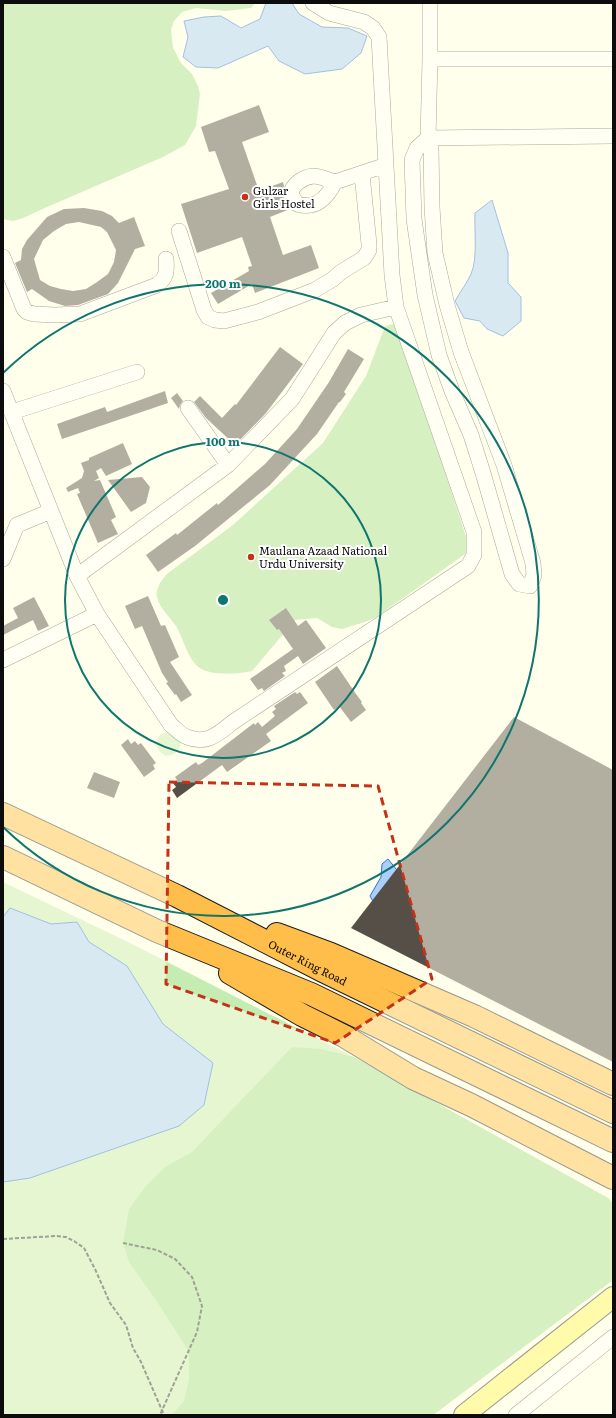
<svg xmlns="http://www.w3.org/2000/svg" width="616" height="1418" viewBox="0 0 616 1418" font-family="Literata,serif">
	<rect width="100%" height="100%" fill="#ffffeb"/>
	<path fill="#c5ecb2" d="M168 731 181 740C180 751 177 754 166 756L159 751 156 742 160 735Z
		M3 882 130 943 344 1052 608 1198 613 1203V1280L433 1415H3Z"/>
	<path fill="#a5de90" d="M3 3H255L251 8 226 11 196 8 182 12 174 21 171 30 173 48 181 63 192 74 198 86 200 94 196 126 185 145 163 157 47 207 23 218 13 221 3 219Z
		M393 324 397 325 470 549 468 552 375 618 365 622 342 629 332 627 317 618 295 620 252 671C240 674 211 676 200 668 187 659 184 639 176 626 169 616 160 609 157 597 155 588 162 580 168 573L233 525 323 443 366 376 384 329 386 326Z
		M292 1047 321 1049 354 1057 608 1198 613 1203V1280L433 1415H172L184 1401 189 1379V1352L158 1303 129 1262 123 1243 129 1209 146 1186 165 1167 192 1152Z"/>
	<path fill="#abcffb" stroke="#2d74d7" d="M266 3H292L299 14 322 27 348 28 367 36 361 53 342 69 305 74 279 61 268 46 218 68 196 67 183 57 188 37 184 21 204 17 221 16 241 28 260 19Z
		M492 200 508 253V283L521 297V321L503 336 487 329 480 321 464 318 455 301C460 292 467 283 471 274 478 258 474 231 475 213Z
		M388 859 401 875 376 907 370 896 381 877 382 864Z
		M10 908 51 924 77 922 89 942 127 966 163 1024 213 1063 204 1105 179 1126 30 1178 3 1182V917Z"/>
	<path fill="#554f48" fill-rule="evenodd" d="M259 105 269 132 242 142 259 191 283 182 284 186 282 194 283 199 290 209 270 217 283 255 311 245 319 268 255 293 252 284 218 304 211 293 249 271 248 267 252 266 242 237 197 253 181 204 229 189 215 151 209 152 201 127Z
		M84 208 102 211 112 216 119 223 134 217 145 246 135 249 118 283 108 294 78 305 65 306 49 301 32 289 27 292 15 263 21 260 22 249 27 240 47 217 64 209ZM79 222 101 227 107 232 116 250 114 262 108 274 97 282 86 289 73 291 61 289 50 286 40 280 34 259 43 240 54 231 66 224Z
		M280 347 303 364 266 413 235 445 206 418 194 402 200 396 222 418 235 404 236 405Z
		M348 349 364 359 344 392 346 394 340 402H339L317 434 270 485 195 546 158 572 146 555 176 533 177 535 217 503 218 505 265 464 297 429 329 382Z
		M165 391 168 403 62 439 57 424 105 407 107 412Z
		M177 393 183 401 180 405 179 409 171 398Z
		M123 443 132 464 106 476 101 468 96 471 99 478 94 481 100 480 116 517 111 520 118 534 98 543 77 494 80 493 78 488 68 492 66 488 82 478 84 471 81 463 89 460V458Z
		M142 477 150 487 146 503 131 512 108 480Z
		M148 596 161 626 165 625 179 657 170 662 192 695 181 702 176 694 175 695 166 683 168 682 162 673 142 626 135 629 125 606Z
		M34 597 49 626 38 631 33 620 3 635V626L18 618 13 608Z
		M286 608 298 626 306 620 326 648 303 664 298 656 284 666 286 671 282 673 285 676 264 691 262 688 258 690 250 679 293 649 279 629 277 630 269 620Z
		M337 666 356 694 362 702 361 703 366 710 351 722 339 706 334 710 315 682Z
		M295 692 297 694 300 692 308 703 266 734 271 741 227 772 222 765 177 798 172 790 176 787 173 783 177 780 175 777 196 762 198 765 202 763 254 723 255 725 258 722 262 727 275 716 272 712 276 709 274 706Z
		M514 717 613 770V1062L351 928Z
		M128 739 131 744 135 741 138 745 141 743 156 763 153 765 155 769 144 777 121 745Z
		M94 772 120 782 114 798 87 788Z"/>
	<g fill="none" stroke-linecap="round" stroke-linejoin="round">
		<g stroke="#3f3f3f" stroke-width="16">
			<path id="minor" d="M430 3V59L428 138 431 149 432 207 435 253 447 305 461 352 504 465 533 563 534 575 530 586 519 584 512 574 483 473 471 435 452 391 439 355 425 295 414 219 412 160 417 148 428 138 613 136
				M430 59H613
				M335 182C328 180 320 176 313 176 303 177 291 185 291 195L297 204C316 210 327 198 335 182L386 165
				M179 231 204 310 208 317 215 320 224 321 258 312 315 290 333 279 341 272 364 258 369 250V244L362 174
				M3 257 24 309 27 312 34 314 55 315 80 314 157 285C167 278 167 270 166 259
				M3 391 77 576 97 614 171 725C176 729 181 735 187 737 207 745 218 734 233 722L468 566 474 555V532L396 307 392 275 379 37 373 28 364 22 329 13 313 3
				M188 408 228 465
				M12 412 137 372
				M3 559 17 525 51 511
				M77 576 228 465 292 399 334 333 345 323 361 315 396 307
				M3 660 97 614
				M516 1415 613 1337"/>
		</g>
		<g stroke="#1d1d1d" stroke-width="22">
			<path id="major" d="M464 1415 613 1297"/>
		</g>
		<g stroke="#1d1d1d" stroke-width="24">
			<g id="highway">
				<path id="s1" d="M3 814 177 896 323 971 613 1112"/>
				<path d="M3 857 157 931 311 994 613 1141"/>
				<path d="M277 934 331 954 474 1016 613 1084"/>
				<path d="M230 973 302 1015 344 1036 413 1078 471 1105 613 1178"/>
			</g>
		</g>
		<path stroke="#2e2e2e" stroke-width="2" stroke-dasharray="4 2" stroke-linecap="butt" d="M3 1239 57 1236 66 1237 74 1241 84 1248 95 1269 110 1303 126 1325 133 1348 141 1362 164 1415
			M123 1243 157 1250 175 1259 192 1277 202 1306 197 1332 160 1415"/>
		<use href="#minor" stroke="#fff" stroke-width="15"/>
		<use href="#major" stroke="#fff55b" stroke-width="20"/>
		<use href="#highway" stroke="#ffbd49" stroke-width="22"/>
	</g>
	<path d="M0 0H616V1418H0ZM169 782 378 786 432 979 335 1043 166 984Z" fill="#ffffeb" fill-opacity=".55" fill-rule="evenodd"/>
	<path fill="none" stroke="#c6311a" stroke-width="3" stroke-dasharray="8 5" stroke-linejoin="round" d="M169 782 378 786 432 979 335 1043 166 984Z"/>
	<g fill="none" stroke="#0f766e" stroke-width="2">
		<circle cx="223" cy="600" r="158"/>
		<path d="M3 373A316 316 0 1 1 3 827"/>
	</g>
	<g fill="#c6311a" stroke="#fff" stroke-width="1.5">
		<circle cx="245" cy="197" r="4"/>
		<circle cx="251" cy="557" r="4"/>
	</g>
	<g text-anchor="middle" stroke-width="4" stroke-linejoin="round" paint-order="stroke">
		<g font-size="11" fill="#0c0c0c" stroke="#fff" text-anchor="start">
			<text x="253" y="195">Gulzar<tspan x="253" dy="13">Girls Hostel</tspan></text>
			<text x="259" y="555">Maulana Azaad National<tspan x="259" dy="13">Urdu University</tspan></text>
		</g>
		<g font-size="11" fill="#0c0c0c" stroke="#fff">
			<text dy="4" stroke="none"><textPath href="#s1" startOffset="339">Outer Ring Road</textPath></text>
		</g>
	</g>
	<circle cx="223" cy="600" r="6" fill="#0f766e" stroke="#fff" stroke-width="2"/>
	<g font-size="12" text-anchor="middle" font-weight="bold" fill="#0f766e" stroke="#fff" stroke-width="4" stroke-linejoin="round" paint-order="stroke">
		<text x="223" y="288">200 m</text>
		<text x="223" y="446">100 m</text>
	</g>
	<rect width="616" height="1418" fill="none" stroke="#0c0c0c" stroke-width="8"/>
</svg>
